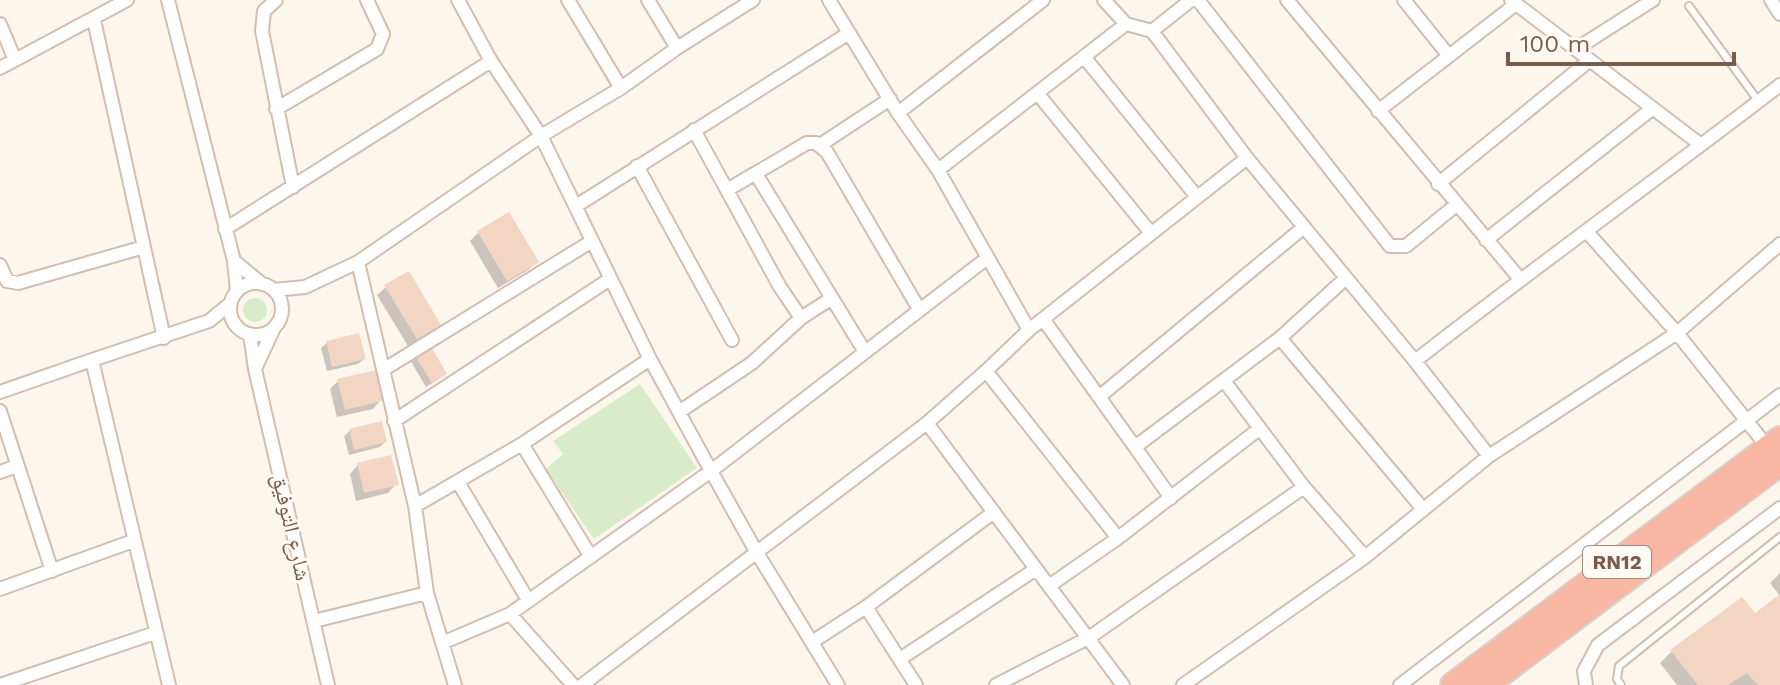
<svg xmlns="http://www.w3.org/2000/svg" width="1780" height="685" viewBox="0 0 1780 685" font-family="'Work Sans','Noto Naskh Arabic',sans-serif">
	<rect width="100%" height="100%" fill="#fdf6ec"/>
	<path fill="#d8ecc9" d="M243 310a12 12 0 1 1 24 0a12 12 0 1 1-24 0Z
		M640 384 697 468 594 539 546 469 563 454 553 441Z"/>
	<path fill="#0003" d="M478 233 536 262 528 270 498 288 470 241Z
		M386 287 438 325 430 333 408 346 377 295Z
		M327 343 364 359 358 364 327 371 321 348Z
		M416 355 439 379 426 387 410 360Z
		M338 381 381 400 373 409 337 417 330 389Z
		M350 431 385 442 380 447 349 455 344 436Z
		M358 465 396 484 388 493 356 501 350 474Z
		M1780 573V596L1770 583Z
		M1780 597V685H1677L1660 663 1671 652 1741 600 1755 616Z"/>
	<path fill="#f3d5c3" d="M509 212 539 262 507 281 477 231Z
		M409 271 441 325 417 339 384 285Z
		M359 333 366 359 332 367 326 341Z
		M430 345 447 374 432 383 414 354Z
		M376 370 383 401 345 410 337 379Z
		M382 421 387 442 354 450 349 429Z
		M391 455 399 485 364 493 357 463Z
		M1780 594V685H1758L1747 673 1728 685H1698L1670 650 1742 597 1755 613Z"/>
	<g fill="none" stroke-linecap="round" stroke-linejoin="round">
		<g stroke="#d1beb0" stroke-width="10">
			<path id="lane" d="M1689 6 1759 102
				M1621 685 1617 679 1619 666 1780 537"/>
		</g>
		<g stroke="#d1beb0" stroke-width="16">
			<path id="street" d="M168 0 234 261 237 291
				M276 0 264 11 262 31 293 187
				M458 0 491 61 541 136 650 359 711 471 757 553 838 685
				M568 0 621 88
				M648 0 677 48
				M829 0 898 113 938 170 1029 330
				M1104 0 1126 24 1152 31 1247 158 1415 361 1489 456
				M1198 0 1390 246H1406L1456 205
				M1287 0 1520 279
				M1404 0 1449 56
				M1511 0 1701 145
				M1771 0 1780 14
				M94 20 164 338
				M0 24 15 60
				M1152 31 1191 0
				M1576 49 1653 0
				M1085 58 1197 197
				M0 68 127 0
				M1038 94 1150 232
				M276 109 377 49 383 34 367 0
				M1378 111 1516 4
				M898 113 1043 0
				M694 130 780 287 801 318 832 298
				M820 145 890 99
				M637 166 732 340
				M938 170 1126 24
				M756 174 865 352
				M1438 184 1590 60
				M727 190 807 143H816L827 152 919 309
				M576 206 849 33
				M225 229 491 61
				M1588 233 1677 333 1769 449
				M1486 240 1653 108
				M234 261 262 284
				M358 262 415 506 427 593 455 685
				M0 265 7 281 18 283 144 247
				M230 309a26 26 0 1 1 52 0a26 26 0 1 1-52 0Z
				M274 290 305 287 358 262 541 136 621 88 677 48 753 0
				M1043 319 1135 447
				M250 334 255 369 328 685
				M1280 338 1423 509
				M1415 361C1535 267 1659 178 1780 85
				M255 369 274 328
				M383 370 592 241
				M986 371 1118 538
				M1225 382 1304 487 1365 557
				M0 392 92 360
				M1099 397 1304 227
				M0 411 52 571
				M679 412 752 363 801 318
				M394 421 610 279
				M927 423 1123 685
				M522 444 591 557
				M0 472 17 466
				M458 482 528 600
				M1171 498 1135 447 1280 338 1346 278
				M415 506 522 444 650 359
				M1049 586 1118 538 1259 429
				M0 589 133 541
				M510 614 573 685
				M314 621 427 593
				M812 642 866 607
				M442 643 510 614 711 471 986 259
				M900 659 1036 569
				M0 685 155 633
				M169 685 92 360 209 321 231 303
				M582 685 927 423 986 371 1029 330 1247 158
				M916 685 866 607 994 512
				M996 685 1090 637 1304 487
				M1183 685 1365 557 1489 456 1677 333 1780 244
				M1400 685 1780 395
				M1586 685 1584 671 1598 645 1780 508"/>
		</g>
		<g stroke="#dad1cd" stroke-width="28">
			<path id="highway" d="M1453 685 1780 439
				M1486 685 1780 463"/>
		</g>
		<use href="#lane" stroke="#fff" stroke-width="6"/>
		<use href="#street" stroke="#fff" stroke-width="12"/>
		<use href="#highway" stroke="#f7b7a3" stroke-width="24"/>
	</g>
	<g text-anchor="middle" stroke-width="6" stroke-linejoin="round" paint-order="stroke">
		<rect fill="#fffaf3" stroke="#a28b7f" stroke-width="2" x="1583" y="546" width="68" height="32" rx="6"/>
		<g font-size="20" font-weight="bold" fill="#7a5c4d">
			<text x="1617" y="569">RN12</text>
		</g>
		<g font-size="22" fill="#7a5c4d" stroke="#fffaf3">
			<text transform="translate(292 527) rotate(77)" y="8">شارع التوفيق</text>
		</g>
	</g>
	<path d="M1508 52v12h226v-12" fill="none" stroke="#7a5c4d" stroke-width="4"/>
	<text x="1520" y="52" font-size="24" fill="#7a5c4d" stroke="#fffaf3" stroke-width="6" paint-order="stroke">100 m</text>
</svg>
